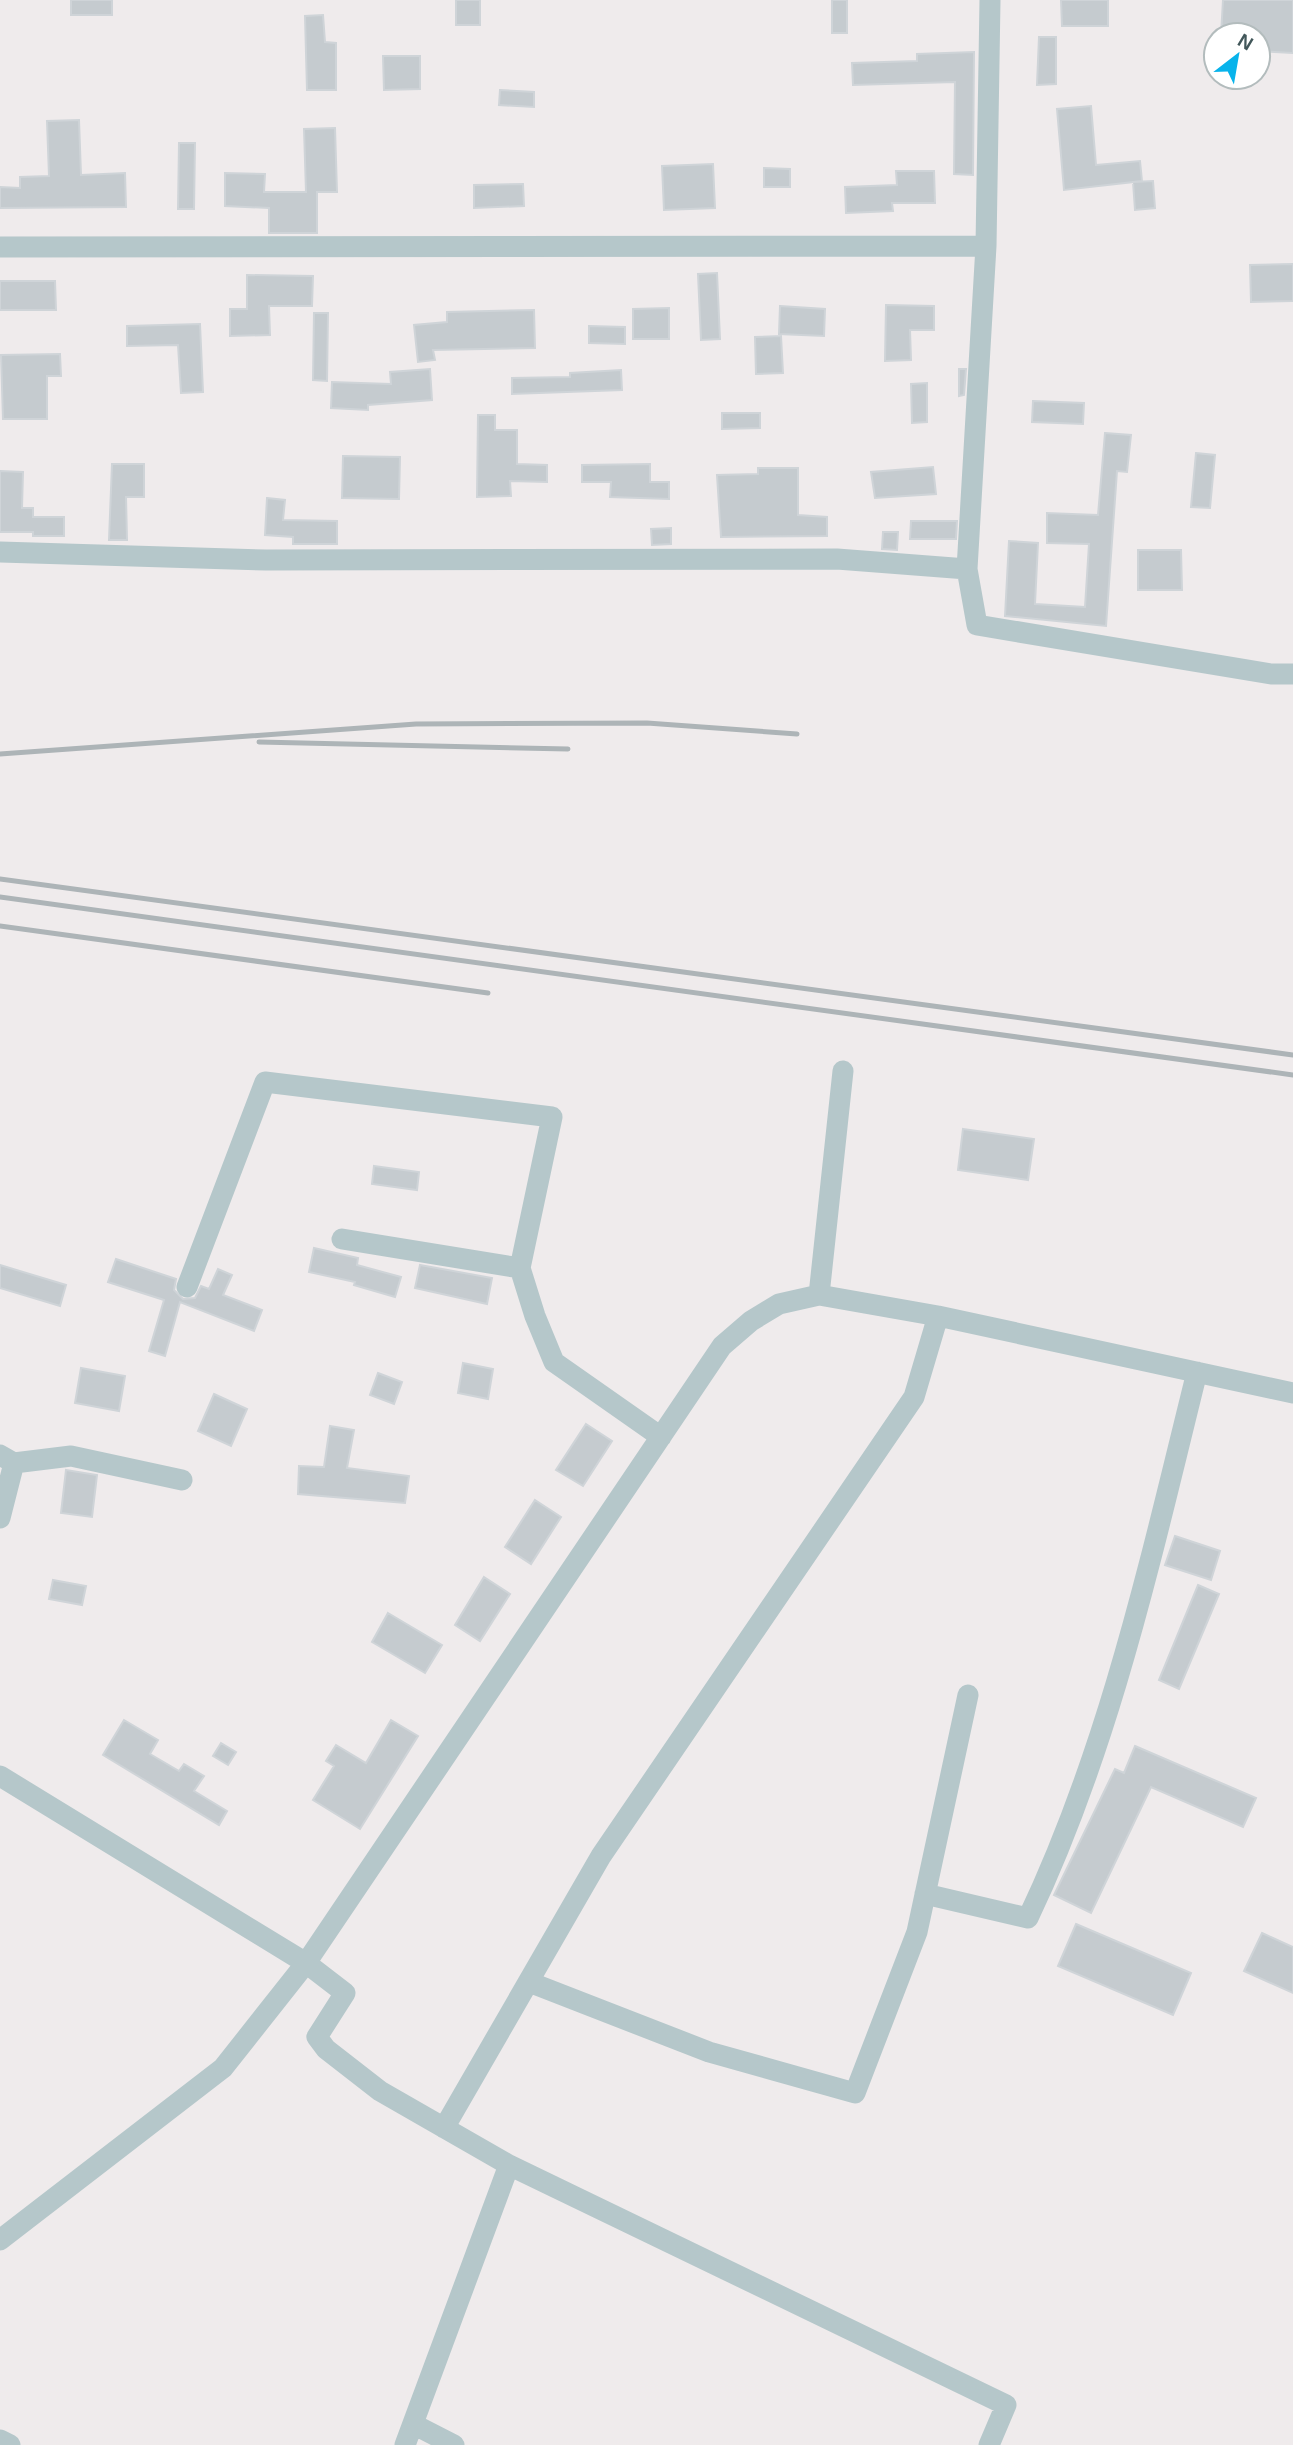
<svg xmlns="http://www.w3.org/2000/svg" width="1293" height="2445" viewBox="0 0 1293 2445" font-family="Arial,sans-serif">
	<rect width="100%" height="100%" fill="#efebec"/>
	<path fill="#c5cbcf" stroke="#cfd4d8" stroke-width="2" d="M71 0H112V15H71Z
		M456 0H480V25H456Z
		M832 0H847V33H832Z
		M1061 0H1108V26H1062Z
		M1223 0H1293V53L1258 51V35H1221Z
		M323 15 325 42 336 43V90H307L305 16Z
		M1039 37H1056V84L1037 85Z
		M974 52 973 175 954 174 955 82 853 85 852 63 917 61V54Z
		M383 56H420V89L384 90Z
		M500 90 534 92V107L499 105Z
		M1091 106 1096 165 1140 161 1142 181 1064 190 1057 109Z
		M79 120 81 175 125 173 126 207 0 208V187L20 188V177L49 176 47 121Z
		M335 128 337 192H317V233H269V208L225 206V173L265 174 264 192H306L304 129Z
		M179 143H195L194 209H178Z
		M713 164 715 208 664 210 662 166Z
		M764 168 790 169V187H764Z
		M896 171H934L935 203H892L893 211 846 213 845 187 897 185Z
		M1153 181 1155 208 1135 210 1133 182Z
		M523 184 524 206 474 208V185Z
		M1293 264V301L1251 302 1250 265Z
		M717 273 720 339 701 340 698 274Z
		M247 275 313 276 312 306H269L270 335 230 336V309H247Z
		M0 281H55L56 310H0Z
		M886 305 934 306V330H910L911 360 885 361Z
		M780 306 825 309 824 336 779 334Z
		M669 308V339H633V309Z
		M534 310 535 348 433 350 435 360 418 362 414 325 447 322V312Z
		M314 313H328L327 381 313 380Z
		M200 324 203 392 181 393 178 345 127 346V326Z
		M589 326 625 327V344L589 343Z
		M781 336 783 373 756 374 755 337Z
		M60 354 61 376H47V419H3L1 355Z
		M430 369 432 400 368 405V410L331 408 332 382 391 384 390 372Z
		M959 369H966L964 395 959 396Z
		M621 370 622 390 512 394V378L570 377V373Z
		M927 383V422L912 423 911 384Z
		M1033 401 1084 403 1083 424 1032 422Z
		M722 413H760V428L722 429Z
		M478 415H495V430H517V464L547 465V482L510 481 511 496 477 497Z
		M1105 433 1131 435 1127 472 1117 471 1106 626 1005 616 1009 541 1038 543 1035 604 1085 607 1089 544 1047 543V513L1098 515Z
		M1196 453 1215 455 1210 508 1191 507Z
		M343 456 400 457 399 499 342 498Z
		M112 464H144V497H126L127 540H109Z
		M650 464V482H669V499L610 497 611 482H582V465Z
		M933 467 936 494 875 498 871 472Z
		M758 468H798V515L827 517V536L721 537 717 475 758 474Z
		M0 471 23 472 22 508H33V517H64V536H33V532H0Z
		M267 498 285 500 283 520 337 521V544H293V537L265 535Z
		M911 521H957L956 539H910Z
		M671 528V544L652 545 651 529Z
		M883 532H898L897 550 882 549Z
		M1138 550H1181L1182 590H1138Z
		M963 1129 1034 1139 1028 1180 958 1170Z
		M374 1166 419 1172 417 1190 372 1184Z
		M314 1248 358 1258 357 1265 401 1277 395 1297 354 1285 355 1282 309 1272Z
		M116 1259 176 1279 174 1290 183 1299 195 1298 201 1286 209 1289 218 1269 232 1275 223 1295 262 1310 254 1331 180 1302 165 1356 149 1351 164 1300 108 1282Z
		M0 1265 66 1285 60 1306 0 1288Z
		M420 1265 492 1278 487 1304 415 1288Z
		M463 1363 493 1369 488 1399 458 1393Z
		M81 1368 125 1376 119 1411 75 1403Z
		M378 1373 402 1382 394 1404 370 1395Z
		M214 1394 247 1409 231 1446 198 1431Z
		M586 1424 612 1441 583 1486 556 1470Z
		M330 1426 354 1430 347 1468 409 1476 405 1503 298 1494 299 1466 324 1467Z
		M66 1470 97 1475 92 1517 61 1513Z
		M535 1500 561 1517 531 1564 505 1547Z
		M1175 1536 1220 1551 1211 1580 1165 1565Z
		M484 1577 510 1594 480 1641 455 1625Z
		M53 1580 86 1586 82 1605 49 1599Z
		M1198 1585 1219 1594 1179 1689 1159 1680Z
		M388 1613 442 1645 425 1673 372 1642Z
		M124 1720 158 1740 150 1754 179 1771 184 1764 204 1776 194 1791 227 1811 219 1825 103 1755Z
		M391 1720 418 1736 360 1829 313 1800 334 1766 326 1761 336 1745 366 1763Z
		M221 1743 236 1752 228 1765 213 1756Z
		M1135 1746 1256 1798 1243 1827 1151 1787 1091 1913 1054 1895 1115 1769 1124 1773Z
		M1076 1924 1191 1973 1173 2015 1058 1966Z
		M1262 1933 1293 1947V1993L1244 1971Z"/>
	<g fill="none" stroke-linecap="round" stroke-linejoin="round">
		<path stroke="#b5c7ca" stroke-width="21" d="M990 0 986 246 967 569 977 625 1271 674H1293
			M0 247 986 246
			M0 552 266 560 837 559 967 569
			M342 1239 520 1268 535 1316 554 1362 661 1437
			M187 1287 265 1082 552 1117 520 1268
			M819 1295 843 1071
			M0 1455 14 1463 0 1518
			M14 1463 71 1456 182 1480
			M0 1776 306 1963 345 1993 317 2037 326 2049 380 2091 509 2165 1006 2405 989 2445
			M925 1894 1028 1918C1110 1746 1151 1557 1197 1372
			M529 1982 709 2052 855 2093 917 1932 968 1695
			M444 2128 601 1856 914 1397 938 1316
			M0 2240 223 2068 306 1963 722 1346 751 1321 779 1304 819 1295 938 1316 1293 1393
			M413 2424 454 2445
			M0 2440 10 2445
			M405 2445 509 2165"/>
		<path stroke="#adb4b7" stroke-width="5" d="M259 742 568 749
			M0 754 416 724 647 723 797 734
			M0 879 1293 1055
			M0 897 1293 1075
			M0 926 488 993"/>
	</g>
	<g transform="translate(1237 56) rotate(31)"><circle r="33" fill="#ffffff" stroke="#b3bcbd" stroke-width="2"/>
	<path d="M0-5L12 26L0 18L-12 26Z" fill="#08b3eb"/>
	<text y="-10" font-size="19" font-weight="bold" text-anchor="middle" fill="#42575a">N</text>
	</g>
</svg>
